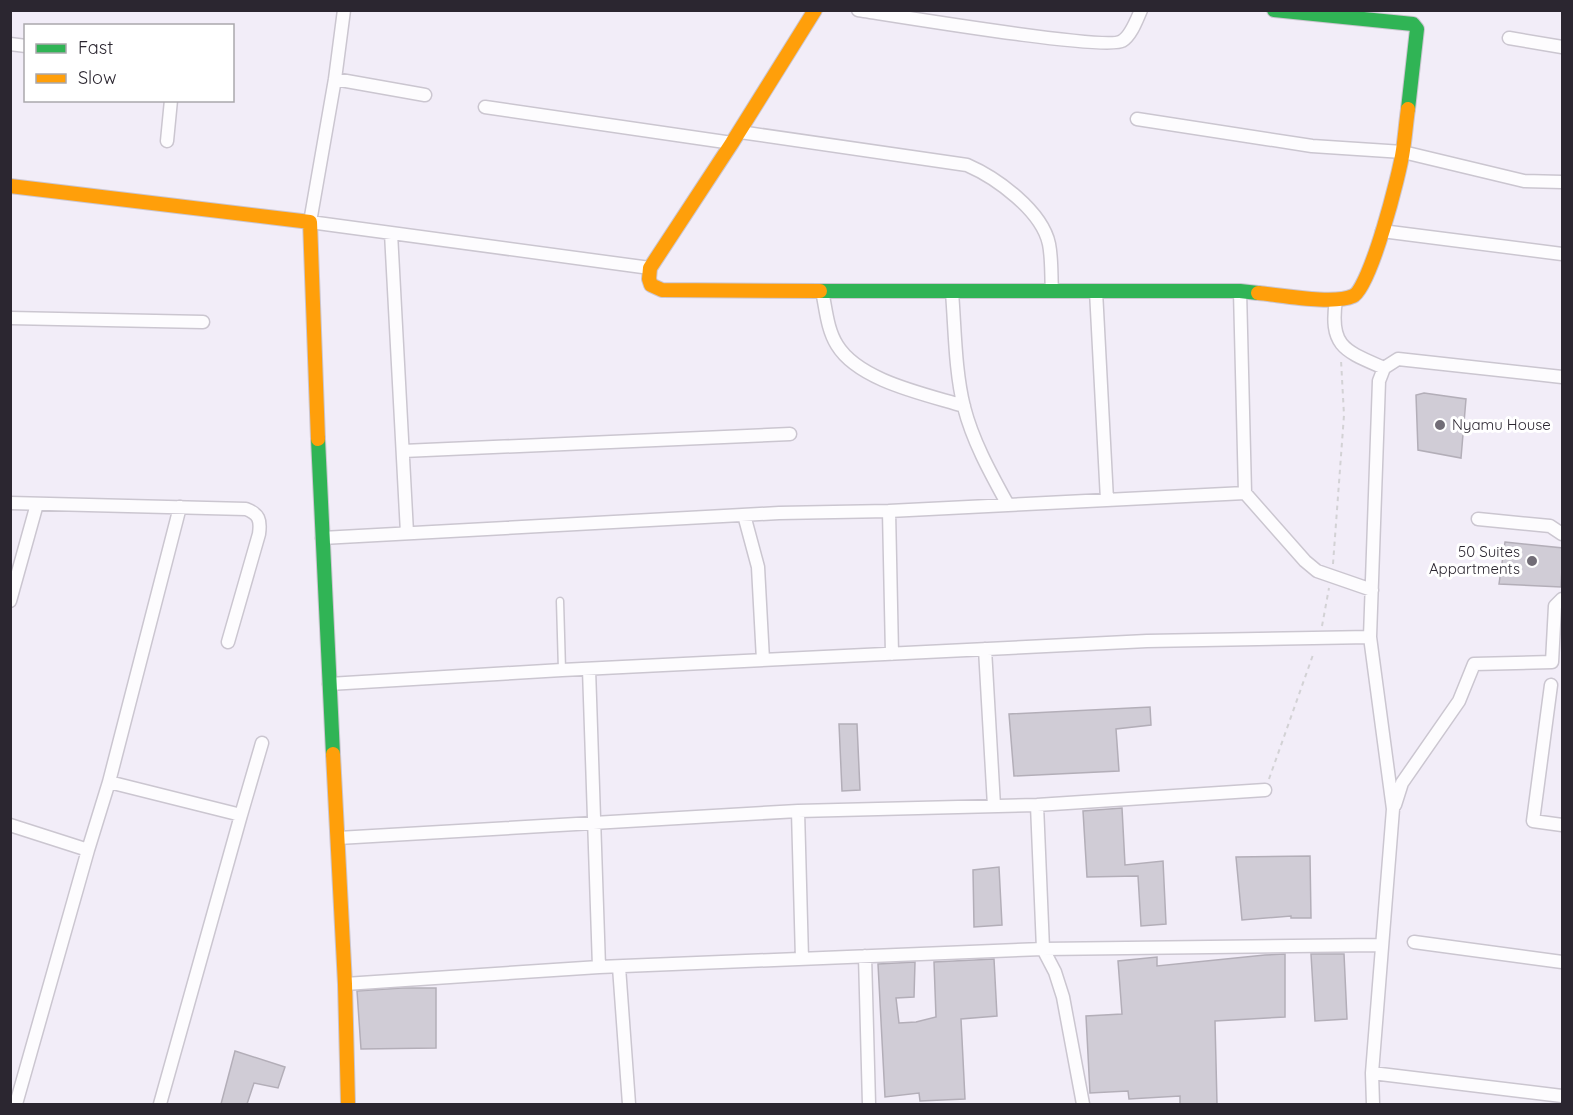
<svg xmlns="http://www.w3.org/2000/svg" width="1573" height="1115" viewBox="0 0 1573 1115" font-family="Quicksand,sans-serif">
	<rect width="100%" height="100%" fill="#f2edf8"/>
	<path fill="#d0ccd6" stroke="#b3aeb8" stroke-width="1.5" d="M1424 393 1466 399 1461 458 1418 450 1416 395Z
		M1505 542 1563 548 1561 587 1499 584Z
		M1150 707 1151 725 1116 729 1119 771 1014 776 1009 714Z
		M839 724H857L860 790 842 791Z
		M1122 808 1125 865 1163 861 1166 924 1141 926 1138 876 1087 877 1083 811Z
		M1310 856 1311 918H1291V916L1242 920 1236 857Z
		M999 867 1002 925 974 927 973 870Z
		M1285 954V1017L1215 1021 1217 1104H1180V1096L1129 1099 1128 1091 1090 1093 1086 1016 1122 1014 1118 961 1157 957V966L1265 955Z
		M1311 954H1344L1347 1019 1315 1021Z
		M994 959 997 1016 961 1019 965 1099 920 1101 919 1093 885 1097 878 964 915 962 914 997 896 998 899 1023 916 1022 936 1017 934 962Z
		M402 988H436V1048L361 1049 357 991Z
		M235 1051 285 1067 278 1088 254 1083 247 1104H221Z"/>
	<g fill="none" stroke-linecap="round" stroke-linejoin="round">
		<g stroke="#cbc6d0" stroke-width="9">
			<path id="lane" d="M560 601 562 670"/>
		</g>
		<g stroke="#cbc6d0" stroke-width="15">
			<path id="street" d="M344 10 335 79 310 222 650 268
				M858 10C892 15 1106 51 1122 41 1131 36 1137 19 1141 10
				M1509 38 1562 47
				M10 44 26 46
				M335 79 425 95
				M485 107 732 143
				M1137 119 1312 146 1403 152 1524 181 1562 182
				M740 132 967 165C997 178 1042 211 1049 244 1052 259 1051 276 1052 291
				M167 141 171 100
				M1382 231 1562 254
				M391 233 407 533
				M822 291C826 309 827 329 837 345 859 381 925 394 964 406
				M1096 291 1107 500
				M1240 291 1245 493
				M952 292C955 330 955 371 964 407 973 442 991 474 1008 505
				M1336 300C1329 347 1345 351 1384 368
				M10 318 203 322
				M403 451 790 434
				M10 503 246 509C259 514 261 520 259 534L228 642
				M889 511 1245 493 1305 561 1317 571 1372 590
				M744 515 758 567 763 660
				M1478 519 1550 526 1562 534
				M322 538 779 513 889 511 892 654
				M10 601 37 504
				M985 649 994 806
				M589 669 599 967
				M329 684 562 670 1147 641 1370 637
				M1551 685 1533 821 1562 825
				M109 782 241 815 160 1104
				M1037 805 1043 949 1055 972 1063 997 1083 1104
				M1395 805 1402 783 1459 701 1474 664 1552 662 1555 606 1562 599
				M798 811 802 959
				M241 815 262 743
				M10 825 88 850
				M338 838 798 811 1037 805 1265 790
				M1414 942 1562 962
				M865 956 869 1104
				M619 967 629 1104
				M345 984 599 967 1043 949 1381 945
				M1372 1073 1562 1096
				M16 1104 88 850 109 782 180 507
				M1373 1104 1372 1073 1393 809 1370 637 1379 381 1384 368 1398 359 1562 377"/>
		</g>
		<g stroke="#cbc6d0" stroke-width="16">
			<path id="fast" d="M1274 10 1413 24 1417 29 1408 109
				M820 291H1240L1258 293
				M318 439 333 754"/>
		</g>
		<g stroke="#cbc6d0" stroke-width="16">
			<path id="slow" d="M815 10 732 143 650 268 649 279 651 285 662 290 820 291
				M10 186 310 222 318 439
				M1258 293C1281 295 1334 305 1353 296 1370 289 1400 173 1403 150 1405 137 1406 123 1408 109
				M333 754 345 984 348 1104"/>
		</g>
		<path stroke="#d3d2d5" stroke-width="2" stroke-dasharray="4.5 4.5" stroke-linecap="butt" d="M1333 564 1344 415 1341 360
			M1322 626 1329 588
			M1269 779 1314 652"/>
		<use href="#lane" stroke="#fdfcfe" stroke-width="6"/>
		<use href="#street" stroke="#fdfcfe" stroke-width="12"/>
		<use href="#fast" stroke="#30b455" stroke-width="14"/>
		<use href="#slow" stroke="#ff9f0a" stroke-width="14"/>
	</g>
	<g fill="#716c76" stroke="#fff" stroke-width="2">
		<circle cx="1440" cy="425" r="6"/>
		<circle cx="1532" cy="561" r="6"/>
	</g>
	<g text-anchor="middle" stroke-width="6" stroke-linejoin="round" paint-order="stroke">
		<g font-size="15" fill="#2b2630" stroke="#fff" text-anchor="start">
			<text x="1452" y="430">Nyamu House</text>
			<text x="1520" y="557" text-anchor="end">50 Suites<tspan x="1520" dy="17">Appartments</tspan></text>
		</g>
	</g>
	<rect width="1573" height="1115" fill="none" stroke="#2b2630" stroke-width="24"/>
	<rect x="24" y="24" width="210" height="78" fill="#ffffff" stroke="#aaa8ac" stroke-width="1.5"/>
	<rect x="36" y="44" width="30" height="9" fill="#30b455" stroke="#aaa8ac" stroke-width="1.5"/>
	<text x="78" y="54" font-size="18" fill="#2b2630">Fast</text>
	<rect x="36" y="74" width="30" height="9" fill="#ff9f0a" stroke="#aaa8ac" stroke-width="1.5"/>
	<text x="78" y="84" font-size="18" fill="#2b2630">Slow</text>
</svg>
